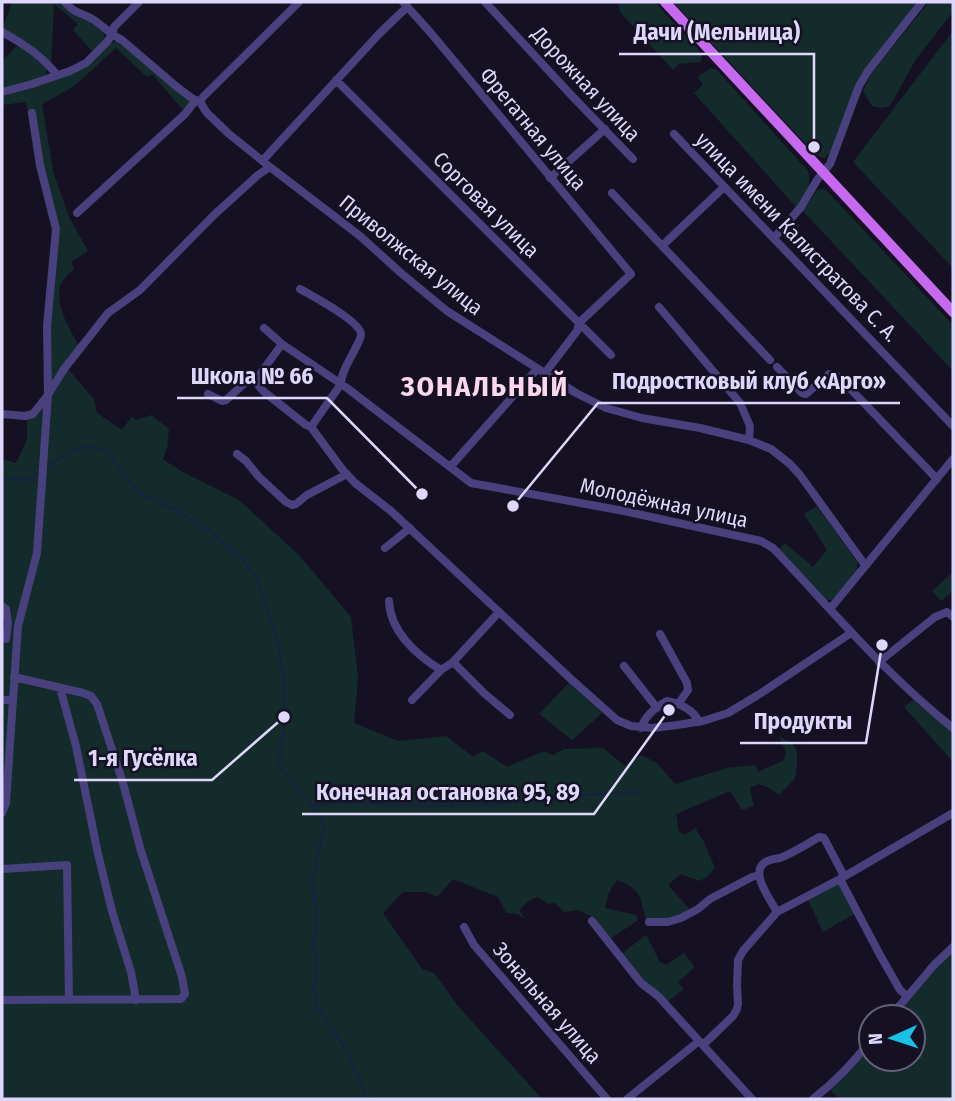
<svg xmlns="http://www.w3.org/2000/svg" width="955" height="1101" viewBox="0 0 955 1101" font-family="'Fira Sans Condensed',sans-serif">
	<rect width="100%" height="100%" fill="#151123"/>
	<path fill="#142b2c" d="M11 2H62L103 31C107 40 99 46 93 52L73 30 78 24 54 4 51 63 27 42 2 29 12 3Z
		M614 2H655L698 49C701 54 704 57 700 62L679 64 673 70 621 13 618 3Z
		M673 2H918L866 69 831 152 824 158 816 155Z
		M929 2H953V12L916 59 890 106 881 108 872 106 863 91 872 73Z
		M953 31V268L853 162Z
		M116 41 121 43 192 103 185 112 152 74 147 77 116 48 73 87 42 104 53 171 69 217 88 251 71 262 74 268C70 273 62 280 60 286 55 306 70 329 79 346L52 383 50 382V327L59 224 51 226 36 167 26 102 2 105V94L71 73 109 44Z
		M19 44 26 48 47 69 46 75 31 81 2 89V61Z
		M711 68 717 70 808 171C812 186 806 195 797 208L694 93 703 85 698 78 700 75Z
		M822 189 826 190 953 325V371L803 211 817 190Z
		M68 369 94 399 97 413 122 430 132 416 136 420 151 415 169 429 167 448 163 459 179 470 239 500 299 555 351 617 358 678 354 723 398 741 446 736 473 757 483 751 507 767 544 751 553 755 564 749 603 748 625 766 641 755 657 763 675 784 727 768 755 765 758 772 784 760 786 752 779 736 793 744 797 751V763L795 779 779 795 769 788 759 784 750 788 754 806 742 810 730 791 676 814 679 832 685 835 695 828 703 840 715 868 707 877 699 881 681 874 668 885 690 910C675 919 663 919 646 919 640 897 641 888 617 880L609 892 605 908 636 915 638 920 609 940 598 925 595 918 578 910 564 912 554 902 549 904 537 897 527 902 519 910 525 919 518 914 506 913 498 897 453 879 437 897 426 892H403L383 913 422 969 434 973 458 1006 542 1099H2V459L16 463 27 440V420L37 416 52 397Z
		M817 506 857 562V573L832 600H826L779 549 785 543 813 567 827 550 804 514Z
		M953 572V591L941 601 932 591Z
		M569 683 602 713 572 740 539 714Z
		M913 700 953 732V762L904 707Z
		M838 884 856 913 823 932 807 898Z
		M646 935 660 962 666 965 684 953 695 967 678 982 684 989 667 1002 643 981 621 954Z
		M953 951V1099H839L831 1090 871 1047V1059H913V1017H895L939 964Z"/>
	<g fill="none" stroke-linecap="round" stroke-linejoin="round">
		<path stroke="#132244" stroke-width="2" d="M46 467C58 459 78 445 94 447 100 448 106 451 111 453L117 465 137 492 174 509 213 533 242 559 257 579 275 632 283 672 284 717 282 747 278 764 318 814 324 827 313 878 316 918 314 945 316 964 314 993 318 1008 349 1055 368 1099
			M2 479 27 480 38 473
			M311 807 332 802 428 806 502 804 581 795 644 792"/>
		<path stroke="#48417d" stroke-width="8" d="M65 2C73 13 83 13 94 20 104 27 111 35 122 40L177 87 193 99 200 102 207 113 229 134 270 167
			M403 2 430 32 631 274 579 323 577 331 545 373
			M485 2 573 97 633 159
			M2 32C24 44 42 56 57 75
			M336 80 611 355
			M2 92 32 84 70 71 86 63 106 43 112 35 114 27 139 2
			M200 102 203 97 299 2
			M674 134 953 426
			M263 160 379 34 407 7
			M550 178 605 129
			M612 193 770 360
			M77 213 185 114 196 100
			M774 238 801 207 817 180 830 164 859 86 868 71 922 2
			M663 245 724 187
			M300 289C312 296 360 321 361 334 361 339 357 345 355 349 350 360 341 372 341 384L311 427
			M659 307 740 403 750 426 749 440
			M264 328 282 344 347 388 471 483 624 511 761 541 773 548C831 609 886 675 953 728
			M777 367 802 393 806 394 829 374 839 377 937 479
			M255 381 263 391 306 425 311 427 342 469 355 483 391 511 572 680 617 720 631 726 653 728 677 725 703 721 728 713 758 695 851 633
			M208 394 222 401 226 400 246 382 255 381 282 344
			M2 414 25 416 33 414 48 395 64 369 108 313 140 290 214 215 258 175 270 167 360 236 401 273 447 311 576 393 606 408 642 418 700 428 749 440 771 449 790 464 800 475 865 565
			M237 454 246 461 259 477 286 502 292 505 296 504 307 495 347 474
			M451 466 537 369
			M385 548 410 528
			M389 601C390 631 416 655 441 670
			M2 606 6 609 8 623 6 639
			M830 609 953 459
			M660 634 687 683 688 690 679 703
			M453 662 485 694 510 715
			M879 662 935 617 947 612 953 617
			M624 666 657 708
			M60 688 76 746 98 854 112 911 131 972 136 1000
			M2 700H13
			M412 700 441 670 453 662 499 612
			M641 728C645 716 656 707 667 701 679 703 694 710 699 722
			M2 813 6 803 18 626 37 553 48 395 47 326 56 229 40 165 32 113
			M2 869 67 865 69 1000
			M840 879 880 955 900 990 907 996
			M777 912C771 900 750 874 764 863 769 859 774 859 780 858 793 853 807 844 819 837L824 838 844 876
			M592 921 641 983 658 996 752 1099
			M649 922H668L681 918 698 909 710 899 752 877 759 875
			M464 927 474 945 607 1099
			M2 1000 181 999 185 994 182 977 141 851 123 783 97 704 91 696 83 693 14 677
			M890 1017 934 965 953 947
			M703 1045 733 1016 737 1009 738 1004 737 985 738 960 743 951 777 912 840 879 953 813
			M627 1099 699 1041
			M813 1099C835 1082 854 1062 871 1040"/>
		<path stroke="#c769ef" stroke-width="10" d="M665 2 953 312"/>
	</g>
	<g text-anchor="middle" stroke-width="5" stroke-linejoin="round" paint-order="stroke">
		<g font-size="21" fill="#ded7fb" stroke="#151123">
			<text transform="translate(586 84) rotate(47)" y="7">Дорожная улица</text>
			<text transform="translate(533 129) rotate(50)" y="7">Фрегатная улица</text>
			<text transform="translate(486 205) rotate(45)" y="7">Сорговая улица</text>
			<text transform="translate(797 237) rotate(46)" y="7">улица имени Калистратова С. А.</text>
			<text transform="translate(411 255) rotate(39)" y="7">Приволжская улица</text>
			<text transform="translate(664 503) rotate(12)" y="7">Молодёжная улица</text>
			<text transform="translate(547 1003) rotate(49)" y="7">Зональная улица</text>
		</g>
		<g font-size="28" font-weight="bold" letter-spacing="2" fill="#fbd8ec" stroke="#151123">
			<text x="485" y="396">ЗОНАЛЬНЫЙ</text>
		</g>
	</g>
	<path fill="none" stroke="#ded7fb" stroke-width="2.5" d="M814 147L814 54H619M422 494L327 398H177M513 506L598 403H900M882 645L866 743H740M284 717L212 780H74M669 710L594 814H302"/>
	<g fill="#ded7fb" stroke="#151123" stroke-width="2.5">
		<circle cx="814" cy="147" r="7"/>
		<circle cx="422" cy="494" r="7"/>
		<circle cx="513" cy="506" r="7"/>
		<circle cx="882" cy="645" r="7"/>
		<circle cx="284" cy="717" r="7"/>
		<circle cx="669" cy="710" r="7"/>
	</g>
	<g font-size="23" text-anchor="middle" font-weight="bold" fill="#ded7fb" stroke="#151123" stroke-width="5" stroke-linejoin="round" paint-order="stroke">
		<text x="717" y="40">Дачи (Мельница)</text>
		<text x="252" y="384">Школа № 66</text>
		<text x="749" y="389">Подростковый клуб «Арго»</text>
		<text x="803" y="729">Продукты</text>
		<text x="143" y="766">1-я Гусёлка</text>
		<text x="448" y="800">Конечная остановка 95, 89</text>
	</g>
	<rect width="955" height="1101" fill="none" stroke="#ded7fb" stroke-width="7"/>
	<g transform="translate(892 1038) rotate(267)"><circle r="33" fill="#151123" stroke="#656079" stroke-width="2"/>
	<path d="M0-5L12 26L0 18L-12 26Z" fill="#18c1e5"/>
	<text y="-10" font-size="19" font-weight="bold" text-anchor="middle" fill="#ded7fb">N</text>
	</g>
</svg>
